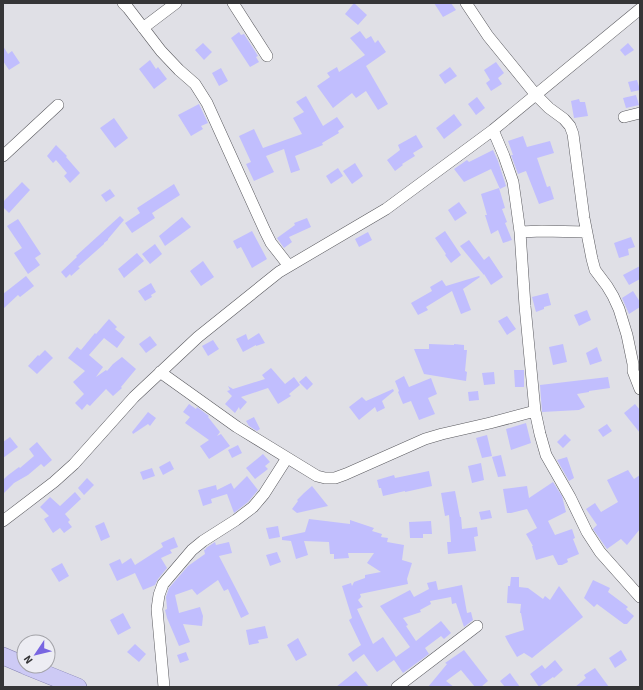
<svg xmlns="http://www.w3.org/2000/svg" width="643" height="690" viewBox="0 0 643 690" font-family="'Source Sans 3',sans-serif">
	<rect width="100%" height="100%" fill="#e0e0e6"/>
	<path fill="#c1befe" d="M354 3 367 15 358 25 345 14Z
		M434 3H451L456 10 443 17Z
		M360 31 366 39 371 36 375 43 378 40 386 52 366 66 388 104 378 110 366 91 356 98 352 93 333 108 317 86 330 77 327 73 337 67 339 72 365 55 350 38Z
		M239 32 241 35 244 34 258 56 256 57 259 62 250 67 231 38Z
		M203 43 212 52 204 60 195 50Z
		M628 43 634 50 625 56 620 50Z
		M3 46 8 54 12 51 20 63 9 70 3 61Z
		M150 60 156 69 158 67 167 79 154 89 139 69Z
		M496 62 504 73 498 78 502 84 491 91 486 83 490 80 484 70Z
		M450 67 457 76 445 84 439 75Z
		M221 68 228 81 219 86 212 73Z
		M637 80 640 90 631 92 628 82Z
		M636 95 639 105 626 108 623 98Z
		M306 96 323 126 337 117 344 127 338 131 339 133 322 143 323 145 295 156 300 170 291 173 284 149 266 156 274 172 254 181 246 164 251 162 239 136 254 129 263 148 302 134 293 118 304 112 296 102Z
		M477 97 485 108 476 115 468 104Z
		M579 99 580 102H585L588 116 574 118 571 101Z
		M199 104 208 123 201 126 203 129 191 136 178 115Z
		M454 114 462 125 444 139 436 128Z
		M114 118 128 138 115 148 100 128Z
		M416 135 423 147 413 153 415 156 402 164 403 165 395 171 387 160 400 150 398 145Z
		M523 136 527 147 550 141 554 153 537 158 547 187 550 186 554 199 539 204 526 171 518 174 511 155H513L508 141Z
		M56 145 67 156 66 157 80 173 70 183 64 176 67 173 56 160 53 163 47 156Z
		M493 150 498 161 506 186 500 189 491 169 464 182 454 169 467 160 469 162Z
		M355 163 363 176 352 184 343 171Z
		M338 168 343 176 331 184 326 176Z
		M22 182 30 190 9 213 3 207V202Z
		M174 184 180 195 152 213 155 218 132 233 125 223 140 213 137 208Z
		M499 188 505 208 502 209 507 222 505 223 512 240 503 243 498 230 491 234 485 215H487L481 194Z
		M110 189 115 196 106 202 101 195Z
		M459 202 467 213 455 221 448 210Z
		M120 216 124 220 108 239V240L104 243V244L78 267 80 268 71 276 70 274 66 278 61 272 77 257 76 256Z
		M182 217 191 227 165 246 159 236Z
		M307 218 311 227 289 237 292 242 284 248 277 238 295 225 294 223Z
		M18 219 41 254 35 258 40 265 28 274 14 253 22 248 7 226Z
		M252 231 267 259 252 268 241 247 237 249 233 241Z
		M445 231 461 255 451 263 445 255 446 254 435 238Z
		M368 232 372 240 359 247 355 239Z
		M631 237 635 247 628 249 629 255 619 258 614 243Z
		M469 240 484 260 489 256 503 277 491 285 484 274V275L460 246Z
		M155 244 162 254 150 264 142 254Z
		M137 253 144 261 124 278 118 269Z
		M203 261 214 277 201 286 190 271Z
		M640 266V279L629 285 623 275Z
		M26 276 34 286 20 297 18 295 3 309V294Z
		M479 276 480 277 463 289 471 310 461 314 452 291 426 307 428 310 418 315 411 303 432 291 430 287 442 280 446 286Z
		M151 283 156 292 151 295 152 297 145 301 138 291Z
		M633 291 640 302V307L629 314 622 298Z
		M548 293 551 305 544 307V309L536 312 532 297Z
		M587 310 591 320 579 326 574 315Z
		M507 316 516 329 507 335 498 321Z
		M109 319 117 327 115 329 125 337 117 348 104 338 89 355 103 367 96 377 106 370 107 371 113 364 122 357 136 369 121 387 122 388 113 396 106 389 90 406 87 404 82 410 75 403 84 394 73 382 85 371 68 358 77 347 81 350 95 333 96 334Z
		M259 333 265 343 256 346V345L243 352 236 339 246 334 248 340Z
		M150 336 157 345 146 353 139 344Z
		M213 340 219 349 208 356 202 346Z
		M429 344 454 345V344L464 345V350H467L465 371 467 372 466 381 424 374 414 349H429Z
		M563 344 567 362 553 365 549 347Z
		M597 347 602 361 590 365 586 353Z
		M45 350 53 358 37 374 28 366 38 355 39 356Z
		M271 368 285 384 294 377 300 385 289 394 291 396 278 404 268 388 241 397 247 402 240 410 239 407 235 413 225 404 232 396 227 391 230 390 228 386 233 389 265 379 262 375Z
		M514 370H524V387H515Z
		M494 372 495 384 484 385 482 373Z
		M306 376 313 384 307 390 299 382Z
		M404 376 409 387 431 378 437 394 428 398 435 414 419 420 411 401 403 404 398 392 399 391 395 381Z
		M608 377 610 388 589 391V392L577 394 585 407 579 410 542 412 540 385Z
		M393 389 394 391 382 401 385 408 377 412 375 407 359 420 349 407 362 397 366 401Z
		M478 391 479 400 469 401 468 392Z
		M189 404 196 409 197 407 209 416 208 417 220 432 217 436 221 434 230 446 209 459 200 446 209 440 185 423 190 417 183 412Z
		M635 404 640 410V433L624 413Z
		M148 412 156 418 150 426 148 424 133 434 132 432Z
		M254 417 260 429 257 431 249 426 246 421Z
		M526 423 531 443 511 450 506 429Z
		M607 424 612 431 603 437 598 430Z
		M565 434 571 440 563 448 557 442Z
		M487 435 492 456 482 458 476 438Z
		M10 437 18 447 3 458V442Z
		M37 442 52 460 44 467 41 464 28 475 14 483 3 494V480L7 476 19 467 20 468 34 456 29 449Z
		M238 445 242 453 232 458 228 450Z
		M263 454 270 462 265 466 268 469 255 479 246 468Z
		M501 455 506 476 498 477 492 457Z
		M567 457 574 478 569 481 557 460Z
		M170 461 174 469 163 475 159 467Z
		M481 463 484 480 472 483 468 466Z
		M152 468 155 476 143 480 140 472Z
		M628 470 634 479 640 475V529L627 545 621 539 607 549 593 529 597 525 586 509 595 503 601 512 618 502 607 480Z
		M429 471 432 486 405 492V491L383 496 381 488H379L377 480 394 475 395 478Z
		M247 476 258 490 248 502 234 513 227 494 211 499 212 503 203 506 198 490 216 485 217 490 231 483 234 489Z
		M87 478 94 485 84 495 78 488Z
		M553 482 562 496 566 512 548 521 555 535 572 529 575 538 573 539 579 554 567 559 568 562 562 565H558L553 555 536 560 532 546H533L526 534 537 528 527 509 511 513H507L503 489 527 486 529 498Z
		M312 486 328 506 297 513 292 509 298 501 297 500 304 493Z
		M455 491 460 517H461L462 529 477 527 478 536 474 537 476 551 448 554 447 542H451L449 515 445 516 441 493Z
		M75 492 81 499 65 514 70 520 68 522 72 527 64 533 60 528 53 533 44 519 49 516 40 507 50 497 60 506Z
		M490 510 492 518 481 520 479 512Z
		M309 519 350 524V520L374 528 372 531 382 534 381 537 388 538 387 542 404 545 402 560 412 563 407 579 408 584 360 594 361 597 358 600 363 607 357 609 373 644 383 637 396 657 410 647 380 606 410 590 414 597 429 589 427 583 436 581 438 590 462 585 467 613 471 612 473 620 464 627 456 603 452 604 451 597 430 601 431 604 420 610 421 612 403 618 408 625 406 626 416 641 441 621 451 633 444 639 441 636 425 648 429 654 403 673 394 660 377 672 364 654 353 662 348 654 361 645 349 620 352 618 342 586 351 583 352 586 354 582 365 578V575L381 572 367 563 374 553H348L349 558 334 559V554H330L329 542 304 541 308 555 296 559 291 541 282 540V537L305 532Z
		M431 521 432 534H423V538H410L409 522Z
		M104 522 110 537 101 541 95 526Z
		M278 526 280 537 269 539 266 528Z
		M174 537 178 547 170 550 172 553 161 558 167 568 158 579 155 585 143 590 135 573 117 581 109 564 120 559 122 564 131 558 135 565 163 547 161 543Z
		M215 542 216 545 229 542 232 553 219 556 249 614 241 618 228 589 224 591 218 580 197 595 192 589 175 595 179 613 200 607 203 616 202 626 183 624 190 642 179 646 167 618 165 610 167 609 166 597 169 588 188 566 205 554 204 550 206 549V548Z
		M277 552 281 562 270 566 266 555Z
		M62 563 69 576 59 582 51 569Z
		M511 577H519V587L528 588 543 599 545 596 550 600 559 586 583 617 532 658 524 653 517 657 508 642 505 636 524 630 521 613H520L521 604 507 603 508 586H510Z
		M593 580 610 588 608 592 628 607 626 609 634 616 627 624H624L597 604 594 607 584 598Z
		M123 613 131 628 118 635 110 620Z
		M265 626 268 638 258 640 259 643 249 645 246 630Z
		M298 638 307 655 296 661 287 645Z
		M135 644 146 654 139 662 127 652Z
		M464 650 488 681 481 687H475L461 670 446 681 454 687H428L447 664 445 663Z
		M621 650 627 660 615 668 609 658Z
		M186 652 189 660 180 663 177 655Z
		M555 660 563 670 554 678 553 677 539 687 530 674 542 665 545 669Z
		M595 668 609 687H575L586 678 584 675Z
		M356 671 369 687H336Z
		M510 673 520 687H505L500 681Z"/>
	<g fill="none" stroke-linecap="round" stroke-linejoin="round">
		<g stroke="#59595e" stroke-width="12">
			<path id="minor" d="M123 3 128 8 161 51 179 70 195 84 207 103 265 231 271 243 289 266
				M233 3 267 56
				M466 3 488 36 536 95 549 108 564 119 570 126 573 134 584 218 592 259 595 270 607 286 613 296 619 309 627 335 633 364V371L640 389
				M143 28 176 3
				M624 117 640 113
				M493 130 504 156 513 182 516 203 520 232 525 306 535 411 540 434 546 455 570 497 587 532 600 552 640 597
				M3 156 58 105
				M520 232 542 231 586 232
				M160 372 237 427 317 476 325 478H335L346 474 425 439 442 434 490 423 535 411
				M3 521 54 482 74 464 134 397 198 337 279 272 386 209 493 130 640 9
				M164 687 157 609 159 595 163 584 192 550 203 541 236 520 253 507 264 494 287 458
				M397 687 477 626"/>
		</g>
		<g stroke="#827faf" stroke-width="18">
			<path id="primary" d="M3 656 24 665
				M26 666 78 687"/>
		</g>
		<use href="#minor" stroke="#fff" stroke-width="11"/>
		<use href="#primary" stroke="#cdcaf5" stroke-width="17"/>
	</g>
	<rect width="643" height="690" fill="none" stroke="#353537" stroke-width="8"/>
	<g transform="translate(36 654) rotate(235)"><circle r="19" fill="#ededf3" stroke="#a3a3a8"/>
	<path d="M0-3L7 15L0 10L-7 15Z" fill="#7966e1"/>
	<text y="-6" font-size="11" font-weight="bold" text-anchor="middle" fill="#353537">N</text>
	</g>
</svg>
